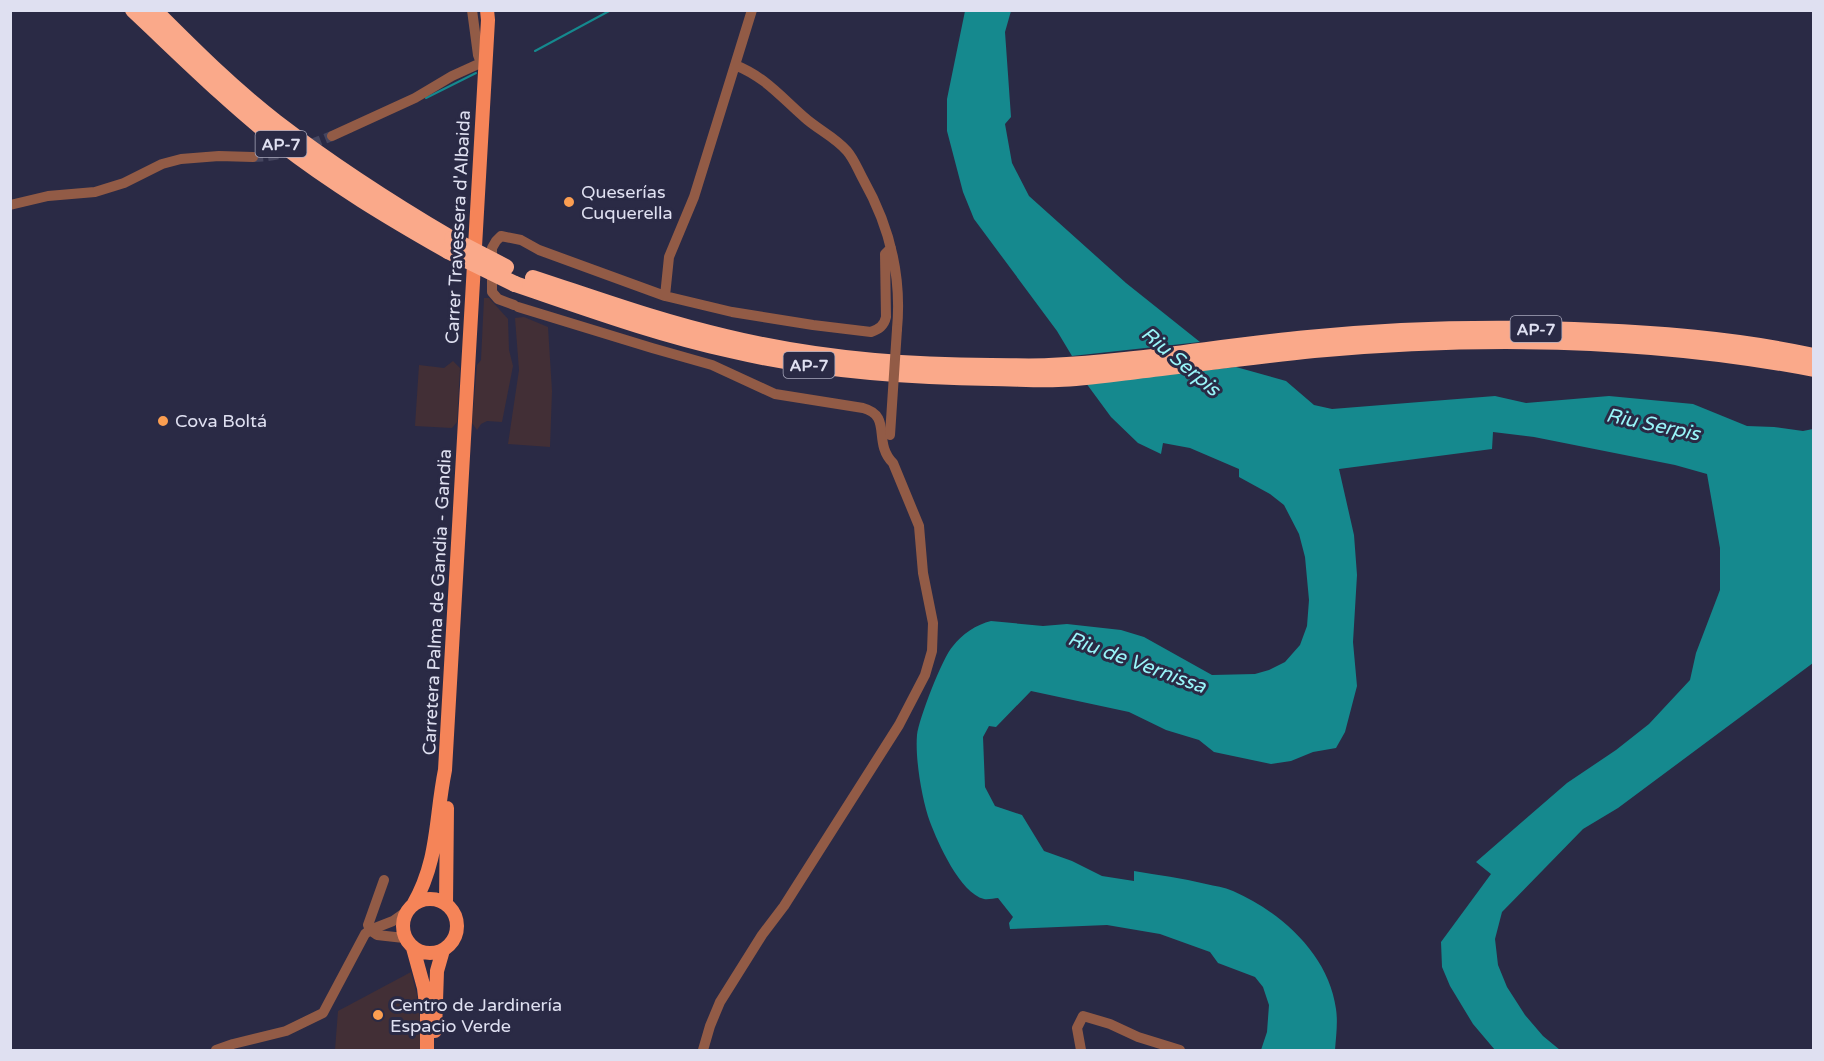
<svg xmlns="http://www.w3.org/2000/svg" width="1824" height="1061" viewBox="0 0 1824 1061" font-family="'Varela Round',sans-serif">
	<rect width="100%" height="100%" fill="#2a2a45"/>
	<path fill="#422f36" d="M484 298H489L508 319 509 350 513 366 502 422 487 421 481 424 477 430 472 423 477 365 481 360Z
		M524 317 548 327 552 391 550 447 508 444 519 370 515 318Z
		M453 361 460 368 457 422 452 428 415 426 419 365 444 368Z
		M411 972 417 995 420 1019V1050H335L338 1011Z"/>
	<path fill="#15898e" d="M965 11H1011L1005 32 1011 117 1005 124 1012 163 1029 196 1126 283 1200 342 1072 356 1057 331 974 219 963 192 947 131V99Z
		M1236 367 1286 381 1314 405 1332 409 1495 396 1526 403 1609 396 1693 404 1747 426 1774 427 1803 431 1813 429V663L1618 808 1583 829 1502 912 1495 939 1498 965 1507 987 1525 1015 1543 1036 1560 1050H1495L1473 1024 1450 986 1442 967 1441 942 1491 874 1476 862 1567 783 1616 750 1649 724 1690 680 1696 653 1720 590V548L1707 474 1675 465 1534 437 1493 432 1492 449 1339 469 1354 535 1357 575 1353 642 1357 686 1345 732 1336 748 1313 752 1291 761 1271 764 1214 752 1199 740 1166 730 1129 712 1031 691 996 727 989 726 983 737 985 787 995 806 1022 815 1044 851 1072 861 1102 876 1134 881V871C1158 875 1182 878 1206 884 1215 886 1224 887 1233 891 1281 912 1329 955 1336 1009 1338 1022 1336 1037 1335 1050H1261L1267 1032 1269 1005 1263 987 1255 977 1218 963 1210 952 1160 934 1107 925 1010 929 1009 923 1013 917 998 898C994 898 988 900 984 899 960 893 938 843 930 822 922 800 915 759 917 735 919 719 942 658 953 646 961 635 977 624 991 621L1043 626 1067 624 1121 630 1144 637 1212 675 1255 674 1269 670 1285 662 1300 645 1307 626 1309 600 1305 557 1299 534 1284 505 1270 494 1239 477V469L1190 448 1163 443 1161 454 1138 443 1111 417 1086 383Z"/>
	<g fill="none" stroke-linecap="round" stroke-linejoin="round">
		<path stroke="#15898e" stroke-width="2" d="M535 51 611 10
			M426 98 476 73"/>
		<path stroke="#45455f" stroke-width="10" stroke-dasharray="10 5" stroke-linecap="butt" d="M253 157C281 157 306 146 332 136"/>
		<path stroke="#925b46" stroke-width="10" d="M472 10 478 55 481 63
			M752 10 735 65C765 77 780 96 804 117 817 129 835 137 847 151 854 159 858 170 863 179 889 225 902 276 897 329
			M332 136 415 98 452 76 485 61
			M10 205 48 196 95 192 124 183 162 164 181 159 219 156 253 157
			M665 296 669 257 694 197 735 65
			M514 305 498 299 492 292V248L496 241 501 236 521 240 539 250 665 296 732 312 813 325 871 332C879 329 884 326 886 317L885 254 891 248
			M518 307 652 348 712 365 775 394 863 408C893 416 872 442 893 463L919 526 923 573 933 623 932 651 925 675 899 725 784 906 762 935 720 1002 710 1026 703 1050
			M370 930 368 925 384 880
			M370 930 377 935 404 938
			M216 1050 233 1044 286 1031 323 1013 365 934 370 930 393 921 407 911
			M1081 1050 1077 1028 1083 1016 1110 1024 1138 1037 1180 1050"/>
		<path stroke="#f58458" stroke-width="14" d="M403 926a27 27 0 1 1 54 0a27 27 0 1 1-54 0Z
			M446 904 447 808
			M413 905C439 860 435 819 445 770L488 20 487 10
			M413 948 424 988 427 1013V1050
			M435 1031 437 971 443 950"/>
		<path stroke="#faa98a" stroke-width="16" d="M133 10C181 55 228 102 279 142 333 184 390 218 448 251
			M154 10C193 49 232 88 276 122 332 165 391 203 452 239
			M533 278C597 299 660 322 726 337 812 358 902 366 991 366 1010 366 1030 367 1049 366 1136 362 1222 346 1308 338 1396 329 1486 327 1574 330 1655 333 1735 339 1814 356
			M515 284C586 308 657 334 730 350 815 370 904 377 992 378 1014 378 1036 380 1058 379 1084 378 1111 374 1137 371 1196 364 1255 356 1314 350 1480 335 1649 337 1814 369"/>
		<path stroke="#925b46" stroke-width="10" d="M890 435 897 329"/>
		<path stroke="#faa98a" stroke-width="16" d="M452 239 506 267
			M448 251 515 284"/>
	</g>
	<g fill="#fb9e51" stroke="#2a2a45" stroke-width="2">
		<circle cx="569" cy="202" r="6"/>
		<circle cx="163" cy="421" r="6"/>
		<circle cx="378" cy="1015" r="6"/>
	</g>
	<g text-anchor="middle" stroke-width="6" stroke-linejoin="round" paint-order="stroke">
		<g fill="#2a2a45" stroke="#a9a9bd" stroke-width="1.5">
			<rect x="255.5" y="131" width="51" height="26" rx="4.5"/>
			<rect x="1510.5" y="316" width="51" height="26" rx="4.5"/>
			<rect x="783.5" y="352" width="51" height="26" rx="4.5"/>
		</g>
		<g font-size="16" font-weight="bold" fill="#dfe0f1">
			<text x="281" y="150">AP-7</text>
			<text x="1536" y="335">AP-7</text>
			<text x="809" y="371">AP-7</text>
		</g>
		<g font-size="18" fill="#dfe0f1" stroke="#2a2a45" text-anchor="start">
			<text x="581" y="198">Queserías<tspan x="581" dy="21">Cuquerella</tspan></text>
			<text x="175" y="427">Cova Boltá</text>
			<text x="390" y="1011">Centro de Jardinería<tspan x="390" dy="21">Espacio Verde</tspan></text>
		</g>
		<g font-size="18" fill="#dfe0f1" stroke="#2a2a45">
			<text transform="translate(458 227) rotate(-87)" y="6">Carrer Travessera d'Albaida</text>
			<text transform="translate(437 602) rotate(-87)" y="6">Carretera Palma de Gandia - Gandia</text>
		</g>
		<g font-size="20" font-style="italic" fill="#99f5f9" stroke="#2a2a45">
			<text transform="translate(1181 361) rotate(40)" y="7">Riu Serpis</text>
			<text transform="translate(1653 424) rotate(12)" y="7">Riu Serpis</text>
			<text transform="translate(1137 662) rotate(20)" y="7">Riu de Vernissa</text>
		</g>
	</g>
	<rect width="1824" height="1061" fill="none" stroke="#dfe0f1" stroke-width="24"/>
</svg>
